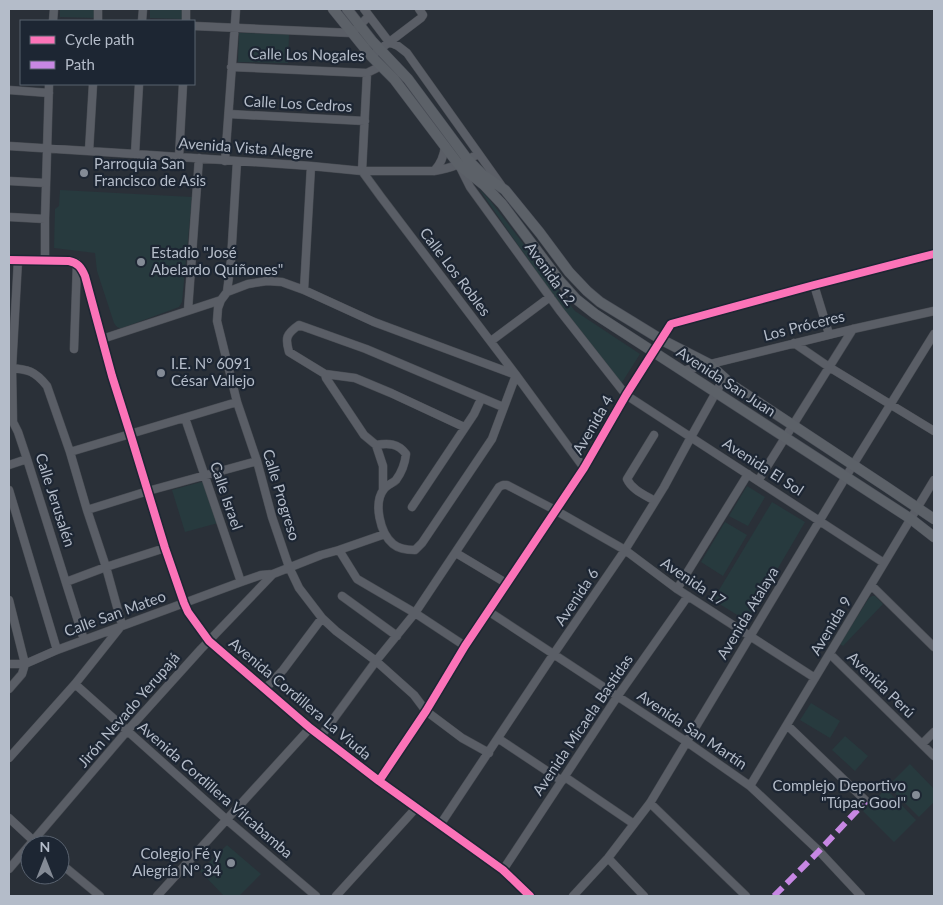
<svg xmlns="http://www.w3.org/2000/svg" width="943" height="905" viewBox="0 0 943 905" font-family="Lato,sans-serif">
	<rect width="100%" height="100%" fill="#2a3038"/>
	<path fill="#273a3e" d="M60 9H95V18L60 17Z
		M150 9H184L183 19 150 18Z
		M239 33 289 34 288 63 238 62Z
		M479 189 489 199 575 311 640 354 621 384 557 301Z
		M60 190 192 197 182 302 179 307 122 328C118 329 116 326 114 323L97 271 95 253 54 248 55 209 59 206Z
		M205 481 218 523 185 532 172 490Z
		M747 486 765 497 748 526 729 516Z
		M772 502 805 522 747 621 713 600Z
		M725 522 747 535 723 576 701 562Z
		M872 596H875L883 604 843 646 840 644 869 598Z
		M811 703 840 721 830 738 800 720Z
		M845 736 868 756 855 771 832 750Z
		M910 764 934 789V802L919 817 888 786Z
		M886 789 916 820 894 842 863 811Z
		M227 845 261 874 239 896H224L200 871Z"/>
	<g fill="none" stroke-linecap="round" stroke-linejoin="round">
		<g stroke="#484c53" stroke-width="9">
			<path id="minor" d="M364 9 389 42 398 46 407 53 501 185
				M53 21 54 9
				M98 21V9
				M142 21 143 9
				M186 21V9
				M194 26 352 33 369 16
				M371 56 421 18 423 15 419 9
				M231 67 367 73 381 66
				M367 73 362 171 381 197 516 375 584 468
				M9 90 49 93
				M229 114 365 121
				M9 146 135 154 311 166 362 171H434C453 168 462 163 478 154
				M89 151 93 84
				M135 154 139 84
				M179 157 183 84
				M225 161 236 9
				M237 161 231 260 227 292 221 300 218 308 217 321 237 402 257 461 272 517 289 567 299 588 322 618 336 631 376 661 414 695 426 711 462 738 489 753
				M460 167 470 187 560 311 626 395 884 563
				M434 171C441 164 444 156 445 146
				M9 181 45 183
				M9 217 45 219
				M9 260 69 261C78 263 81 267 85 276L112 376 130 433 165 548 184 603 188 612 209 641 310 728 379 781 503 870 530 896
				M18 260 12 368 13 422 18 432 27 459 84 640
				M45 261V219L49 84
				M814 285 829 334
				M304 290 311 166
				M227 292 248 284 267 281 282 282 304 290 374 322 516 375 492 439 422 543 415 550C408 550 399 549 393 544 380 533 373 503 384 489 387 485 393 483 396 480 402 472 405 463 406 454 398 443 388 443 376 445L364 435 326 378 325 374
				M188 310 199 158
				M102 339 221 300
				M491 341 550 297
				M794 343 829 367 934 431
				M74 349 77 263
				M9 368C28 369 35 371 47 386L70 452 87 510 106 567 122 625 75 684 9 758
				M682 371 853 329 934 311
				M185 418 241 582
				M464 427 391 393 355 378 325 374 289 352C285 338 286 334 299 325L366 349 503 407
				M654 435 627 479C632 490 645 495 655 501
				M376 445 383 466V489
				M70 452 237 402
				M9 465 27 459
				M758 481 853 329
				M9 490 57 650
				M412 507 474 414 481 399
				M87 510 148 491 257 461
				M339 550 357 579 415 613 465 646
				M456 553 506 583
				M66 582 106 567 165 548
				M871 585 934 647
				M677 589 748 474
				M342 596 397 636
				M9 600 25 664
				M488 611 687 742 750 786 819 851 861 896
				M830 654 934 756
				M9 664H25L57 650 241 582 261 575 273 574 321 555 339 550 385 534
				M75 684 227 820 316 896
				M9 689 22 674 25 664
				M265 689 283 670 322 618
				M787 725 866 801
				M321 736 376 661 415 613 499 487 503 485H507L555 510 625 550 677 589 815 678
				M499 739 562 781
				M922 744 934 732
				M565 777 634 824
				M379 781 426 711 465 646 584 468 626 395 671 324 814 285 934 254
				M750 786 934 480
				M650 803 746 896
				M9 818 38 845
				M440 825 553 655 625 550 664 487 691 437 724 378
				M608 858 644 896
				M60 863 100 896
				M9 869 127 731 201 649 273 574
				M503 870 617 697 688 596
				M157 896 310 728
				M336 896 416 808
				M573 896 608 858 650 803 853 465 934 334"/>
		</g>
		<g stroke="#484c55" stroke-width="11">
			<path id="major" d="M333 9 371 56 394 79 459 165 484 185 502 204 559 280 576 299 595 314 911 519 934 537
				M347 9 372 41 408 79 468 160 482 174 505 190 540 233 569 272 587 291 600 302 662 340 709 364 732 385 885 486 934 519"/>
		</g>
		<use href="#minor" stroke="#5a5e66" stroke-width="8"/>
		<use href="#major" stroke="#5c6168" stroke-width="10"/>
		<path stroke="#c787e3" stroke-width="6" stroke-dasharray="12 6" stroke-linecap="butt" d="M774 896 819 851 866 801"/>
		<g stroke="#1d2633" stroke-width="11">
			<path id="cycleway" d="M9 260 69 261C78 263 81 267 85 276L112 376 130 433 165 548 184 603 188 612 209 641 310 728 379 781 503 870 530 896
				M379 781 426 711 465 646 584 468 626 395 671 324 814 285 934 254"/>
		</g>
		<use href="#cycleway" stroke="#fb73b8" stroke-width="8"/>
	</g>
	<g fill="#848b96" stroke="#1d2633" stroke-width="2">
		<circle cx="84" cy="173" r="5"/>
		<circle cx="141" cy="262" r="5"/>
		<circle cx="161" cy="373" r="5"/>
		<circle cx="916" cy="795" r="5"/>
		<circle cx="231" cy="863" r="5"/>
	</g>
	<g text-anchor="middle" stroke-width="4.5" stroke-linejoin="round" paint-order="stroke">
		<g font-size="15" fill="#b4bcc9" stroke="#1d2633">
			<text transform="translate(307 55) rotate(1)" y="5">Calle Los Nogales</text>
			<text transform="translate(298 104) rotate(3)" y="5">Calle Los Cedros</text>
			<text transform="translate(246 148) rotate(4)" y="5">Avenida Vista Alegre</text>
			<text transform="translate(455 272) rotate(53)" y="5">Calle Los Robles</text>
			<text transform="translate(550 274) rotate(54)" y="5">Avenida 12</text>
			<text transform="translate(804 326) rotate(-14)" y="5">Los Próceres</text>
			<text transform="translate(726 382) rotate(33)" y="5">Avenida San Juan</text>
			<text transform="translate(593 425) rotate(-60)" y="5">Avenida 4</text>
			<text transform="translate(763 467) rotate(33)" y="5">Avenida El Sol</text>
			<text transform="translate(281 495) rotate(73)" y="5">Calle Progreso</text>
			<text transform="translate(226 496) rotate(71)" y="5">Calle Israel</text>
			<text transform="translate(55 500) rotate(72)" y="5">Calle Jerusalén</text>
			<text transform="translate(693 582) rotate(34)" y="5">Avenida 17</text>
			<text transform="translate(577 597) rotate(-56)" y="5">Avenida 6</text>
			<text transform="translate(748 613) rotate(-59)" y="5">Avenida Atalaya</text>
			<text transform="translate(115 614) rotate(-20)" y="5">Calle San Mateo</text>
			<text transform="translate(831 626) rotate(-59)" y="5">Avenida 9</text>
			<text transform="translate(881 685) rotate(44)" y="5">Avenida Perú</text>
			<text transform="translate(300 699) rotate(40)" y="5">Avenida Cordillera La Viuda</text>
			<text transform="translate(129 710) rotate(-49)" y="5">Jirón Nevado Yerupajá</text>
			<text transform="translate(583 725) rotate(-56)" y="5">Avenida Micaela Bastidas</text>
			<text transform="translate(692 730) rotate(34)" y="5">Avenida San Martín</text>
			<text transform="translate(215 790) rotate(41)" y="5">Avenida Cordillera Vilcabamba</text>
		</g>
		<g font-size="15" fill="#b4bcc9" stroke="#1d2633" text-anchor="start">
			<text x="94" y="169">Parroquia San<tspan x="94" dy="17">Francisco de Asis</tspan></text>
			<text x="151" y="258">Estadio "José<tspan x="151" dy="17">Abelardo Quiñones"</tspan></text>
			<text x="171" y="369">I.E. N° 6091<tspan x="171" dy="17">César Vallejo</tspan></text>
			<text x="906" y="791" text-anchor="end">Complejo Deportivo<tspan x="906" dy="17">"Túpac Gool"</tspan></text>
			<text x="221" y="859" text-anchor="end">Colegio Fé y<tspan x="221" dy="17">Alegría N° 34</tspan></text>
		</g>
	</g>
	<rect width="943" height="905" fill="none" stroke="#b4bcc9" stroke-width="20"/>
	<rect x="20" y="20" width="175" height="65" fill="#1d2633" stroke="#59626f"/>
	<rect x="30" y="36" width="25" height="8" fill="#fb73b8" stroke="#59626f"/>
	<text x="65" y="45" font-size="15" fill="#b4bcc9">Cycle path</text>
	<rect x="30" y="61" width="25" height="8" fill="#c787e3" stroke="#59626f"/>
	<text x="65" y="70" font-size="15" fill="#b4bcc9">Path</text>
	<g transform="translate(45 860)"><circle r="24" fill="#1d2633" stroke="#59626f"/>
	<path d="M0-4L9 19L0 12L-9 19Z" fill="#848b96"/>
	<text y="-8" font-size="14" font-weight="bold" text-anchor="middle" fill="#b4bcc9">N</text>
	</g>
</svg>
